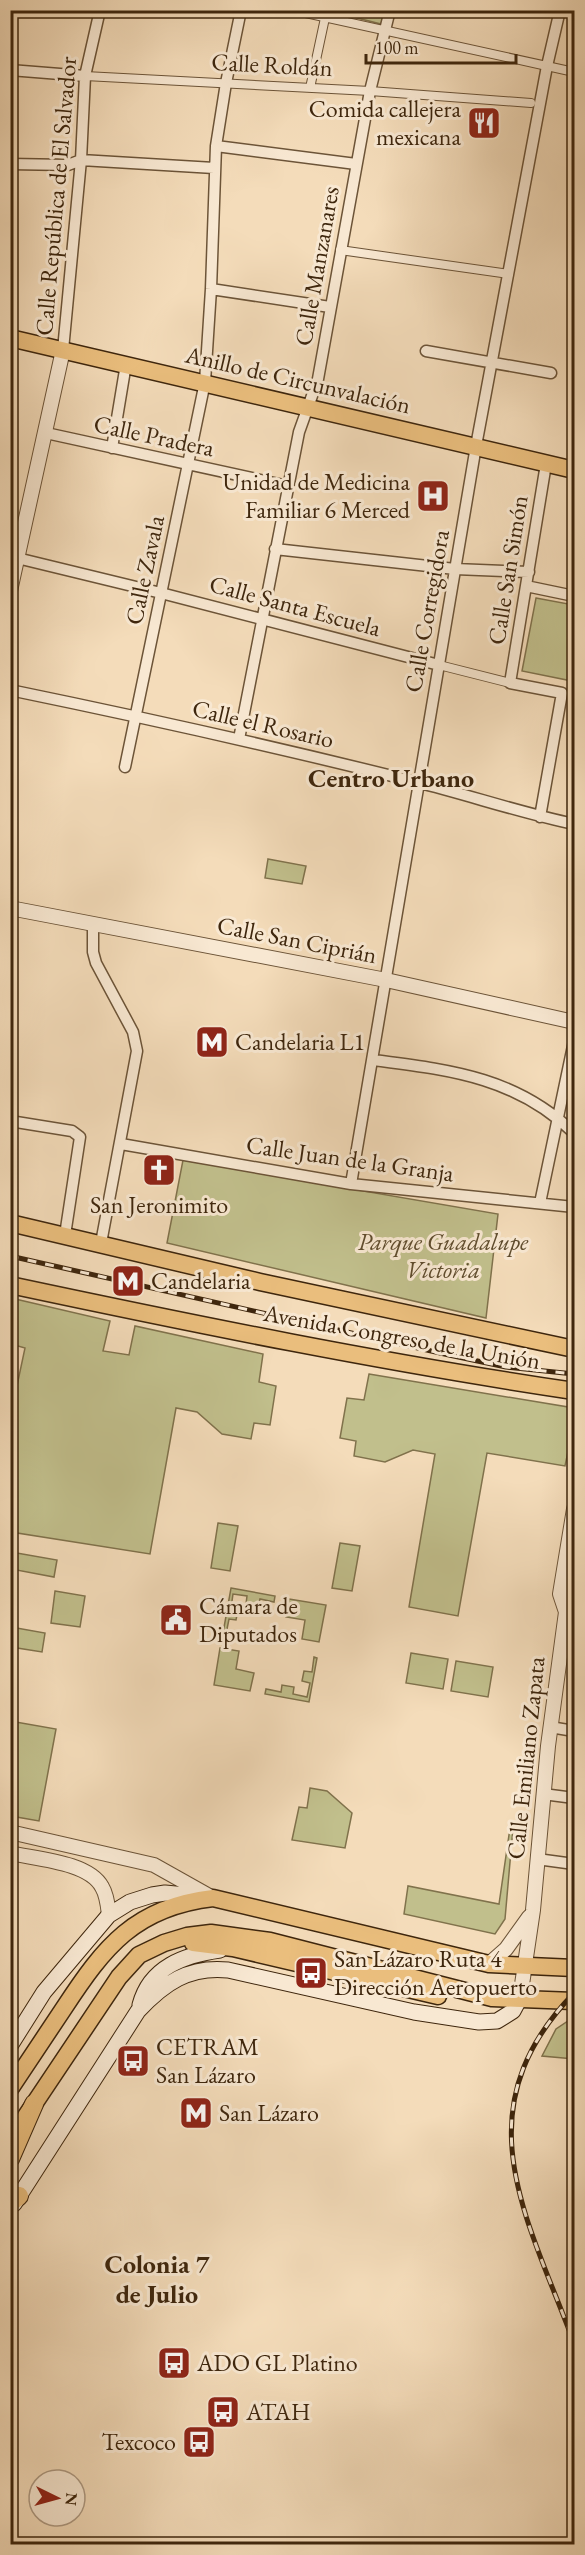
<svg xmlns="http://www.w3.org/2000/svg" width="585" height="2555" viewBox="0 0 585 2555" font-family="'EB Garamond',serif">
	<rect width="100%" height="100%" fill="#f4dcba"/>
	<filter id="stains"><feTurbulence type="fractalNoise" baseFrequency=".00333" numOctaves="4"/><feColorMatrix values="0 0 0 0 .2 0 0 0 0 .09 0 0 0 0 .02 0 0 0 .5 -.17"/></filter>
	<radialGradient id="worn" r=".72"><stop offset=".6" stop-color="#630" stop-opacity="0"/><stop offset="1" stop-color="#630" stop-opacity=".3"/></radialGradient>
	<path fill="#c1bf8c" stroke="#80724c" stroke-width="1.5" d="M325 10 385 11 381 24Z
		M536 598 574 605V668L572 681 522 671Z
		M268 859 306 866 302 884 265 878Z
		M183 1160 498 1214 486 1318 167 1243Z
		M11 1298 110 1321 103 1351 129 1355 135 1326 263 1354 259 1382 276 1386 270 1425 254 1423 251 1439 222 1434 197 1412 176 1408 150 1554 11 1532V1414L25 1348 11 1344Z
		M369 1374 574 1408V1423L565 1466 487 1453 458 1616 409 1607 435 1454 413 1450 385 1462 354 1456 356 1441 340 1438 347 1398 364 1400Z
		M218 1523 238 1526 230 1571 211 1568Z
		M340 1543 360 1546 352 1591 332 1588Z
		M11 1552 57 1560 54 1577 11 1569Z
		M231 1588 275 1596 274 1602 260 1599 258 1606 246 1604 247 1596 233 1594 231 1608 238 1610 236 1620 229 1619 226 1634 223 1633Z
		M55 1591 85 1596 80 1627 51 1623Z
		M289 1599 326 1605 319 1642 302 1639 305 1620 286 1617Z
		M11 1627 45 1633 42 1652 11 1647Z
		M220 1648 239 1651 236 1669 254 1673 250 1691 214 1685Z
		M411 1653 448 1659 443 1689 406 1683Z
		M314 1657 317 1658 309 1702 265 1694 266 1689 281 1692 282 1685 294 1687 293 1694 307 1697 310 1683 302 1681 304 1671 312 1672Z
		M456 1661 493 1667 488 1697 451 1691Z
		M10 1721 56 1729 39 1821 11 1816Z
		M310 1788 327 1791 352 1813 345 1848 292 1840 299 1807 307 1808Z
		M510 1828H513L505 1919 495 1934 404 1914 408 1886 499 1904Z
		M568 2021H574V2059L542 2056 556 2029Z"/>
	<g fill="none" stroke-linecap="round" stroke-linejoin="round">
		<g stroke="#6c5438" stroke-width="10">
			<path id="pedestrian" d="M292 10 574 72
				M85 76 370 91 531 103
				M310 88 325 18
				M340 250 509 274
				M439 665 510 683"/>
		</g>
		<g stroke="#6c5438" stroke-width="13">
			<path id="minor" d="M10 70 85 76
				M216 146 356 164
				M10 164 68 165 81 160 214 168
				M211 289 330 307
				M63 350 81 160 85 76 100 10
				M426 351 551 373
				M46 433 288 486
				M112 448 126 364
				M275 549 455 569 529 572
				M17 558 161 593 439 665
				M526 586 574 596
				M10 690C146 718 281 748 416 782 469 795 521 813 574 824
				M239 739 299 432 318 379 370 91 390 10
				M125 767 205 382 211 289 216 146 226 83 241 10
				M540 817 562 693 510 683 546 464
				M93 924V952L96 963 133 1032 137 1051 101 1243
				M374 1060C450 1070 516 1077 574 1133
				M10 1121 72 1131 80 1137 65 1235
				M121 1144 351 1184 574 1207
				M351 1184 476 446 547 66 560 10
				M540 1203 574 1041
				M562 1646 574 1648
				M550 1727 574 1731
				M543 1794 574 1798
				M537 1859 574 1864"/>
		</g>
		<g stroke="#6c5438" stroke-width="16">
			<path id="tertiary" d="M10 591 63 350
				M10 908 386 980 574 1022
				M566 1612 560 1594 574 1509
				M10 1832 154 1865 211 1897
				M10 1853C36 1859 89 1862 102 1887 107 1895 108 1906 109 1915
				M489 1964 506 1949 529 1917
				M520 1998 533 1910 548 1746 566 1612 574 1597"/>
		</g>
		<g stroke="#3e260d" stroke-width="17">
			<path id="secondary" d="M140 2005C150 1967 184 1955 220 1950
				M10 2046 44 1992 109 1915 130 1902 152 1895 165 1893 207 1897
				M14 2204 138 2011C164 1983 189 1966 228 1970L414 2012 479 2022 497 2021 513 2011 520 1998"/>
		</g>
		<g stroke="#3e260d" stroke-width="19">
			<path id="primary" d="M10 338 574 470
				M10 1223 260 1282 574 1349
				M10 1285C198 1325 385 1363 574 1391
				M193 1943 233 1948 438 1996
				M10 2089C28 2062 46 2035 64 2008 104 1947 135 1907 213 1898L489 1964 574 1968
				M26 2116 119 1977 139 1955 164 1943 187 1936 211 1933 270 1941 492 1998 574 2001"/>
		</g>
		<g stroke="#3e260d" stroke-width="20">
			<path id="trunk" d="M10 2159 34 2104
				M10 2203 19 2196"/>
		</g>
		<use href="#pedestrian" stroke="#f8e8d2" stroke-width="8"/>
		<use href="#minor" stroke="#f8e8d2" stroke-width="10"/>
		<use href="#tertiary" stroke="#f8e8d2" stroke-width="14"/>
		<use href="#secondary" stroke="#f8e8d2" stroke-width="15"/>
		<use href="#primary" stroke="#eabe7d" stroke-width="16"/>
		<use href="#trunk" stroke="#eabe7d" stroke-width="18"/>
		<g stroke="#3e260d" stroke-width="5">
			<path id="rail" d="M10 1256 449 1355 506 1367 574 1374
				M574 1993C461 2110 526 2214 574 2343"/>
		</g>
		<use href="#rail" stroke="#f8e8d2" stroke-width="3" stroke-dasharray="9" stroke-linecap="butt"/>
	</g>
	<defs>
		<g id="restaurant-square" transform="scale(1.725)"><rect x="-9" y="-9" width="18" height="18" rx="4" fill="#8f2418" stroke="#f8e8d2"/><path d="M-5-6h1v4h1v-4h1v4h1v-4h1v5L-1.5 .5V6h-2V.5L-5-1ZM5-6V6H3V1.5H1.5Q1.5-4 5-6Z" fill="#fff"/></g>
		<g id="hospital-square" transform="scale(1.725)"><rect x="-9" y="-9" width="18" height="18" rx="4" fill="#8f2418" stroke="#f8e8d2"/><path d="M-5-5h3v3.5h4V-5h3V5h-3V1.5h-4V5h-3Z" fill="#fff"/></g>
		<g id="metro-square" transform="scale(1.725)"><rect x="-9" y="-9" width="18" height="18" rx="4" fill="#8f2418" stroke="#f8e8d2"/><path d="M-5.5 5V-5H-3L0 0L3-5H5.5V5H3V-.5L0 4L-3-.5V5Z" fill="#fff"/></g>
		<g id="church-square" transform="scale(1.725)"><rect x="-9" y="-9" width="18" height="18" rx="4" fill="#8f2418" stroke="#f8e8d2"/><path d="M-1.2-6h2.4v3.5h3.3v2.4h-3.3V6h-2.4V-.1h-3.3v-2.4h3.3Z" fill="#fff"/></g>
		<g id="civic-square" transform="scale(1.725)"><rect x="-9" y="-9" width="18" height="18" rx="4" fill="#8f2418" stroke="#f8e8d2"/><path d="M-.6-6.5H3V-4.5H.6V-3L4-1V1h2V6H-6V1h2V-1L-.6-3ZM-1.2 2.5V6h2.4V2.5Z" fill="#fff"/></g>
		<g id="bus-square" transform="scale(1.725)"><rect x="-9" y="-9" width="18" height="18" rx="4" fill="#8f2418" stroke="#f8e8d2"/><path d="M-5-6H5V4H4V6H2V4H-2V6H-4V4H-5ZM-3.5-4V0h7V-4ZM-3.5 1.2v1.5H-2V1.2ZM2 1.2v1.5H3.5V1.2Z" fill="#fff"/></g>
	</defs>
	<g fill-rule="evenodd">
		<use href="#restaurant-square" x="484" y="123"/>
		<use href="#hospital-square" x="433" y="496"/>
		<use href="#metro-square" x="212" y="1042"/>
		<use href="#church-square" x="159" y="1170"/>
		<use href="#metro-square" x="128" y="1281"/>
		<use href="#civic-square" x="176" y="1620"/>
		<use href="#bus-square" x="311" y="1973"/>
		<use href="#bus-square" x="133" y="2061"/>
		<use href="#metro-square" x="196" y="2113"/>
		<use href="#bus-square" x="174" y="2363"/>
		<use href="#bus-square" x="223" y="2412"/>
		<use href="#bus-square" x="199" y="2442"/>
	</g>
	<g text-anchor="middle" stroke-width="6" stroke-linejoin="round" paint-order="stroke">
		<g font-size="24" fill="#3e260d" stroke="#f8e8d2">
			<text transform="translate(272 65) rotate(3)" y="8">Calle Roldán</text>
			<text transform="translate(56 196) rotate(-85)" y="8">Calle República de El Salvador</text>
			<text transform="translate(317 266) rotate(-80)" y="8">Calle Manzanares</text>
			<text transform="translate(298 380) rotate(13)" y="8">Anillo de Circunvalación</text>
			<text transform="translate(154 436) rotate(12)" y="8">Calle Pradera</text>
			<text transform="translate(145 570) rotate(-78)" y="8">Calle Zavala</text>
			<text transform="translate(508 570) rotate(-81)" y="8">Calle San Simón</text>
			<text transform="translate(295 606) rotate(15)" y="8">Calle Santa Escuela</text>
			<text transform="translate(427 611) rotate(-80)" y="8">Calle Corregidora</text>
			<text transform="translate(263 724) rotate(13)" y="8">Calle el Rosario</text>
			<text transform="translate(297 940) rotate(11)" y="8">Calle San Ciprián</text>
			<text transform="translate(350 1159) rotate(8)" y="8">Calle Juan de la Granja</text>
			<text transform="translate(402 1337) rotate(10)" y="8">Avenida Congreso de la Unión</text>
			<text transform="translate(526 1758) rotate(-84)" y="8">Calle Emiliano Zapata</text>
		</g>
		<g font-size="24" fill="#3e260d" stroke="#f8e8d2" text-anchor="start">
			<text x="461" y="117" text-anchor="end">Comida callejera<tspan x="461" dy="28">mexicana</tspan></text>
			<text x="410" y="490" text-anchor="end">Unidad de Medicina<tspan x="410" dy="28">Familiar 6 Merced</tspan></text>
			<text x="235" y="1050">Candelaria L1</text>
			<text x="159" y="1213" text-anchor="middle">San Jeronimito</text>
			<text x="151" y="1289">Candelaria</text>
			<text x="199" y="1614">Cámara de<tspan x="199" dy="28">Diputados</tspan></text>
			<text x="334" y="1967">San Lázaro Ruta 4<tspan x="334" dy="28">Dirección Aeropuerto</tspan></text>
			<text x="156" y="2055">CETRAM<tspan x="156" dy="28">San Lázaro</tspan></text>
			<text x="219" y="2121">San Lázaro</text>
			<text x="197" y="2371">ADO GL Platino</text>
			<text x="246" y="2420">ATAH</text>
			<text x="176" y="2450" text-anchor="end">Texcoco</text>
		</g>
		<g font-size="24" font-style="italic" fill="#5f4c2d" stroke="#f8e8d2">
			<text x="443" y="1250">Parque Guadalupe<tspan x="443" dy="28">Victoria</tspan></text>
		</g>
		<g font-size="26" font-weight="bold" fill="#3e260d" stroke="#f8e8d2">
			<text x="391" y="787">Centro Urbano</text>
			<text x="157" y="2273">Colonia 7<tspan x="157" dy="30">de Julio</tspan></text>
		</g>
	</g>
	<rect width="585" height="2555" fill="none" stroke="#f4dcba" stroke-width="36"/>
	<rect x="12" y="12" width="561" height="2531" fill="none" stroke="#3e260d" stroke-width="3"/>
	<rect x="18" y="18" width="549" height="2519" fill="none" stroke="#3e260d" stroke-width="1.5"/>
	<g transform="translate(57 2498) rotate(95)"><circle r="28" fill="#f8e8d2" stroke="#ae9a83" stroke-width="1.5"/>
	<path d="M0-4.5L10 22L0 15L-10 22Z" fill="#8f2418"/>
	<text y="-9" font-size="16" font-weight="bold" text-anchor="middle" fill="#3e260d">N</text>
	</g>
	<path d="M366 54v9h150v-9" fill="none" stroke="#3e260d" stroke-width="3"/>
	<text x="375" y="54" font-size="18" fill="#3e260d" stroke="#f8e8d2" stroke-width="4.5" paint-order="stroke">100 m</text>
	<rect width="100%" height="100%" filter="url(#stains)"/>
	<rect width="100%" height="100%" fill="url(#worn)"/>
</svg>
